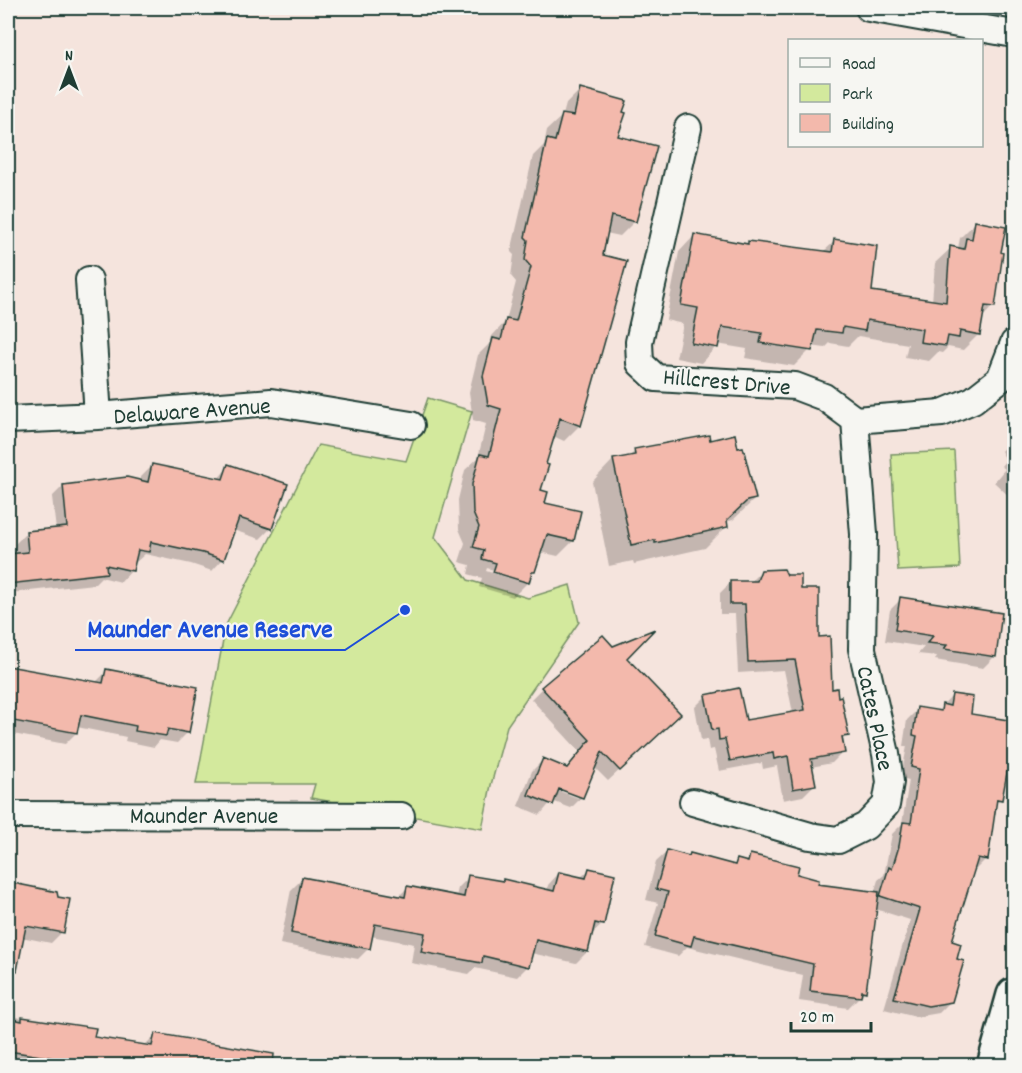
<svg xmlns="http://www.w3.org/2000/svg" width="1022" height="1073" viewBox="0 0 1022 1073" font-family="Dekko,sans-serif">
	<rect width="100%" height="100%" fill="#f5e4dd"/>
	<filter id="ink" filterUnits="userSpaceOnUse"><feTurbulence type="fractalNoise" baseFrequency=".0167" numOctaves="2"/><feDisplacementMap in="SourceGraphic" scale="12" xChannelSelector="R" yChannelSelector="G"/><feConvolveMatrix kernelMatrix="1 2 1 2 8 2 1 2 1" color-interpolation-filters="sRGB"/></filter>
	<g filter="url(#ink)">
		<path fill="#d3e99d" stroke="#799368" stroke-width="1.5" d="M428 398 472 411 435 537 468 580 528 598 570 585 579 622 507 726 491 785 482 829 311 798 315 784H196L226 625 318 445 406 461Z
			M954 451 960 568 898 571 891 454Z"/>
		<path fill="#0003" fill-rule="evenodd" d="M581 89 617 137 635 221 620 236 606 233 601 256 619 287 579 426 564 441 553 436 539 491 543 504 573 541 558 556 540 552 528 582 513 597 479 587 482 578 468 574 470 565 459 562 465 543 459 529 458 500 465 470 478 458 486 424 473 420 469 392 478 355 490 343 492 336 506 321 516 282 511 276 514 255 511 252 533 156 544 145 547 130 563 115 566 104ZM487 568 523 579V582L486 571Z
			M976 222 993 306 982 318 979 334 963 350 948 347 942 353 938 352 929 361 905 357 908 344 858 336 848 346 830 343 825 348 811 346 810 350 794 366 745 358 747 349 717 344 716 347 701 363 676 358 683 324 666 320 679 252 694 236 746 245 749 242 823 252 835 241 870 292 932 302 935 263 951 248H958L960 238Z
			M1014 407V426L1005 417Z
			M1014 437V501L994 482 1005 469 1001 466 1006 460 1001 451Z
			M709 441 755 499 733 520 726 522 727 526 705 548 634 564 633 561 609 566 592 482 613 460 628 458 635 451Z
			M152 466 217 480 229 466 271 528 260 539 233 530 223 559 212 571 191 564 145 554 136 562H134L132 570 121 582 101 577 94 584 11 593V596L8 600V556L16 555 15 544 26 533 56 530 52 497 63 486 140 481 141 477Z
			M761 571 800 590 818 639 831 690 847 735 841 741 843 752 832 763 811 767 814 785 803 796 783 800 777 766 763 769 762 763 719 771 714 749 709 750 707 739 701 740 695 707 706 696 744 722 793 713 784 670 738 673 735 614H720V593L731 582H750Z
			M901 599 994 657 983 668 935 660 937 656 918 654 924 647 885 641 890 610Z
			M625 658 668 725 608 781 594 767 582 797 571 808 552 801 540 815 518 806 532 771 543 760 566 769 580 752 531 699 542 688ZM553 785 578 795V798L551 788Z
			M8 667 95 683 107 671 188 732 177 743 160 740 154 747 125 741 126 737 77 727 76 733 65 744 8 733Z
			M952 696 969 715 1014 722V752L1008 758 1000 799 994 805 986 859 975 870H973L951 942 955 960 951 1001 939 1013 916 1017 884 1009 910 920 875 909 865 991 848 1008 799 1001 803 975 687 947 678 956 645 947 658 903 646 900 656 862 668 851 688 857 690 855 733 866 738 861 744 863 751 856 816 886 874 893 878 880 884 875 892 834 902 824 909 780 901 778 907 746H903L907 720 918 709 937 712Z
			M589 870 603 924 591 935 587 952 576 963 531 953 528 966 517 977 475 968 469 974 411 963 414 944 371 936 369 948 358 959 280 944 291 890 302 879 398 897 407 888 456 897 458 888 469 877 547 891 548 885 559 873 580 878Z
			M8 884 56 893 62 932 51 943 21 937 12 947 8 946Z
			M8 1016 94 1029 92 1038 144 1046 155 1035 269 1066H21L8 1064Z
			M338 1056 366 1060 365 1066H307L312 1061 330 1064Z"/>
		<path fill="#f3b9ac" stroke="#1f3d34" stroke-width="1.5" d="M580 88 627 101 623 112 626 113 618 136 657 146 636 222 611 216 603 255 627 261 620 287 581 426 560 418 546 464 549 465 541 490 548 492 545 503 581 511 574 541 547 535 535 572H532L529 583 493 572 496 563 482 559 484 550 473 547 479 527 473 513 472 484 480 454 489 456 501 409 488 405 483 376 493 338 501 340 506 319 516 321 531 267 525 260 528 240 525 237 547 139 555 141 562 114 574 116Z
			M975 221 1006 227 1001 252 1003 253 995 307 985 306 980 335 960 331 959 338 948 336 946 346 920 342 922 329 867 320 865 331 843 327 842 333 817 330 812 351 760 343 762 333 722 327 718 348 691 343 698 308 681 305 694 234 748 244V241L832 252 834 239 877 246 872 291 946 302 950 246 964 249 966 238 972 239Z
			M735 434 738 448 743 447 756 499 747 501 727 520 728 527 655 543V540L631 545 613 459 635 455 634 449 709 435 710 440Z
			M152 464 223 479 228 464 288 484 272 529 239 518 224 560 203 553 151 542 149 552 138 550 133 571 106 565 107 573 8 584V554L28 552 26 531 67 527 63 485 127 477 148 482Z
			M784 569 787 575H801V589H819V637L830 636 832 689 837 688 838 697 841 696 849 736 842 737 845 753 811 759 816 785 793 789 788 756 774 759 773 753 730 761 725 739 719 740 718 729 712 730 705 695 739 688 746 720 805 710 795 660 748 662 745 604H730V581H757L761 570Z
			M900 597 1002 613 996 657 944 649 947 645 927 643 933 636 895 630Z
			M655 629 627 658 681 714 620 771 602 752 583 798 559 789 553 805 528 795 543 758 567 768 590 740 541 687 603 635 613 646Z
			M8 666 103 683 106 669 198 687 189 733 168 729 166 736 135 731 136 726 81 715 77 733 8 720Z
			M952 694 973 697 971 714 1014 721V751H1011L1002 800 997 799 988 860 978 858 952 941 961 944 957 959 964 961 952 1002 928 1006 894 998 920 909 880 896 889 867 892 869 899 846 903 822 911 823 919 769 911 767 917 736 913 735 917 707 941 711 942 704 950 706Z
			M667 850 689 856 690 853 735 865 737 859 748 862 750 854 799 866 797 874 819 880 818 884 879 892 866 992 862 991 861 997 810 991 813 964 694 936 691 946 655 936 668 892 656 889Z
			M589 868 615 874 604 925 595 923 588 952 536 940 529 967 483 956 482 963 421 952 425 933 375 924 370 949 291 933 302 877 405 897 407 886 464 897 468 875 503 881V879L554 891 559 872 586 878Z
			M8 882 57 892 58 897 70 899 64 933 26 926 17 971 8 970Z
			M22 1017 96 1028 94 1037 152 1046 155 1033 274 1054 273 1065H79L81 1062 8 1051V1018L22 1021Z"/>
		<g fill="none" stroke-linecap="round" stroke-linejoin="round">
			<g stroke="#1f3d34" stroke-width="30">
				<path id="minor" d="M869 8 1014 34
					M688 128 639 342 640 363 656 378 795 386 824 397 855 420 942 413 973 400 1000 379 1014 343
					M89 280 98 416
					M8 420 98 416 271 402 411 425
					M693 802 810 836 838 840 866 826 886 805 890 782 886 754 862 649 864 534 855 420
					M8 815 401 816"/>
			</g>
			<g stroke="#1f3d34" stroke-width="38">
				<path id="highway" d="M994 1066 1014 995"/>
			</g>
			<use href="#minor" stroke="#f6f6f2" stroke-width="26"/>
			<use href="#highway" stroke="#f6f6f2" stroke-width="33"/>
		</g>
	</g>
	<g text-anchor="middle" stroke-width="4.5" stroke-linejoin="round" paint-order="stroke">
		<g font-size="24" fill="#1f3d34" stroke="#f6f6f2">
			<text transform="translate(727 381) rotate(5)" y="8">Hillcrest Drive</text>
			<text transform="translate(192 410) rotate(-4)" y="8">Delaware Avenue</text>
			<text transform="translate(876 718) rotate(78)" y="8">Cates Place</text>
			<text x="204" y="823">Maunder Avenue</text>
		</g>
	</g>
	<path fill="none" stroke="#1d4ed8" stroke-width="2" d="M405 610L345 650H75"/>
	<circle fill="#1d4ed8" stroke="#f6f6f2" stroke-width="2" cx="405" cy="610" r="6"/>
	<g font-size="26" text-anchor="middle" font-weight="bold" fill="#1d4ed8" stroke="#f6f6f2" stroke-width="4.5" stroke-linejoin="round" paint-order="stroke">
		<text x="210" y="637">Maunder Avenue Reserve</text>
	</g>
	<rect width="1022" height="1073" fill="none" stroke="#f6f6f2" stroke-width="30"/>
	<rect x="15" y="15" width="992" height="1043" fill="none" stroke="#1f3d34" stroke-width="2" filter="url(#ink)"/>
	<rect x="788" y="39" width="195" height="108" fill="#f6f6f2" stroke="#a0aca6" stroke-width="1.5"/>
	<rect x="800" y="58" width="30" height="9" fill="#f6f6f2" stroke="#a0aca6" stroke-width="1.5"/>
	<text x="842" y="69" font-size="18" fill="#1f3d34">Road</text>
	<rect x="800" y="84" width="30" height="18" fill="#d3e99d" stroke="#a0aca6" stroke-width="1.5"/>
	<text x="842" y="99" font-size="18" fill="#1f3d34">Park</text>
	<rect x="800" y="114" width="30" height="18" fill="#f3b9ac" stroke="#a0aca6" stroke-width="1.5"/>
	<text x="842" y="129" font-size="18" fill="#1f3d34">Building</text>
	<g transform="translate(69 69)" stroke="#f6f6f2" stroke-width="4.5" paint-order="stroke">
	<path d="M0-4.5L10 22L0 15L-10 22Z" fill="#1f3d34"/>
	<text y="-9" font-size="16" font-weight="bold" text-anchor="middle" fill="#1f3d34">N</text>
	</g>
	<path d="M791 1022v9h80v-9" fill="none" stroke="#1f3d34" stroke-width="3"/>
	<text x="800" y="1022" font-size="18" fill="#1f3d34" stroke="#f6f6f2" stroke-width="4.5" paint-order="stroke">20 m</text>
</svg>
